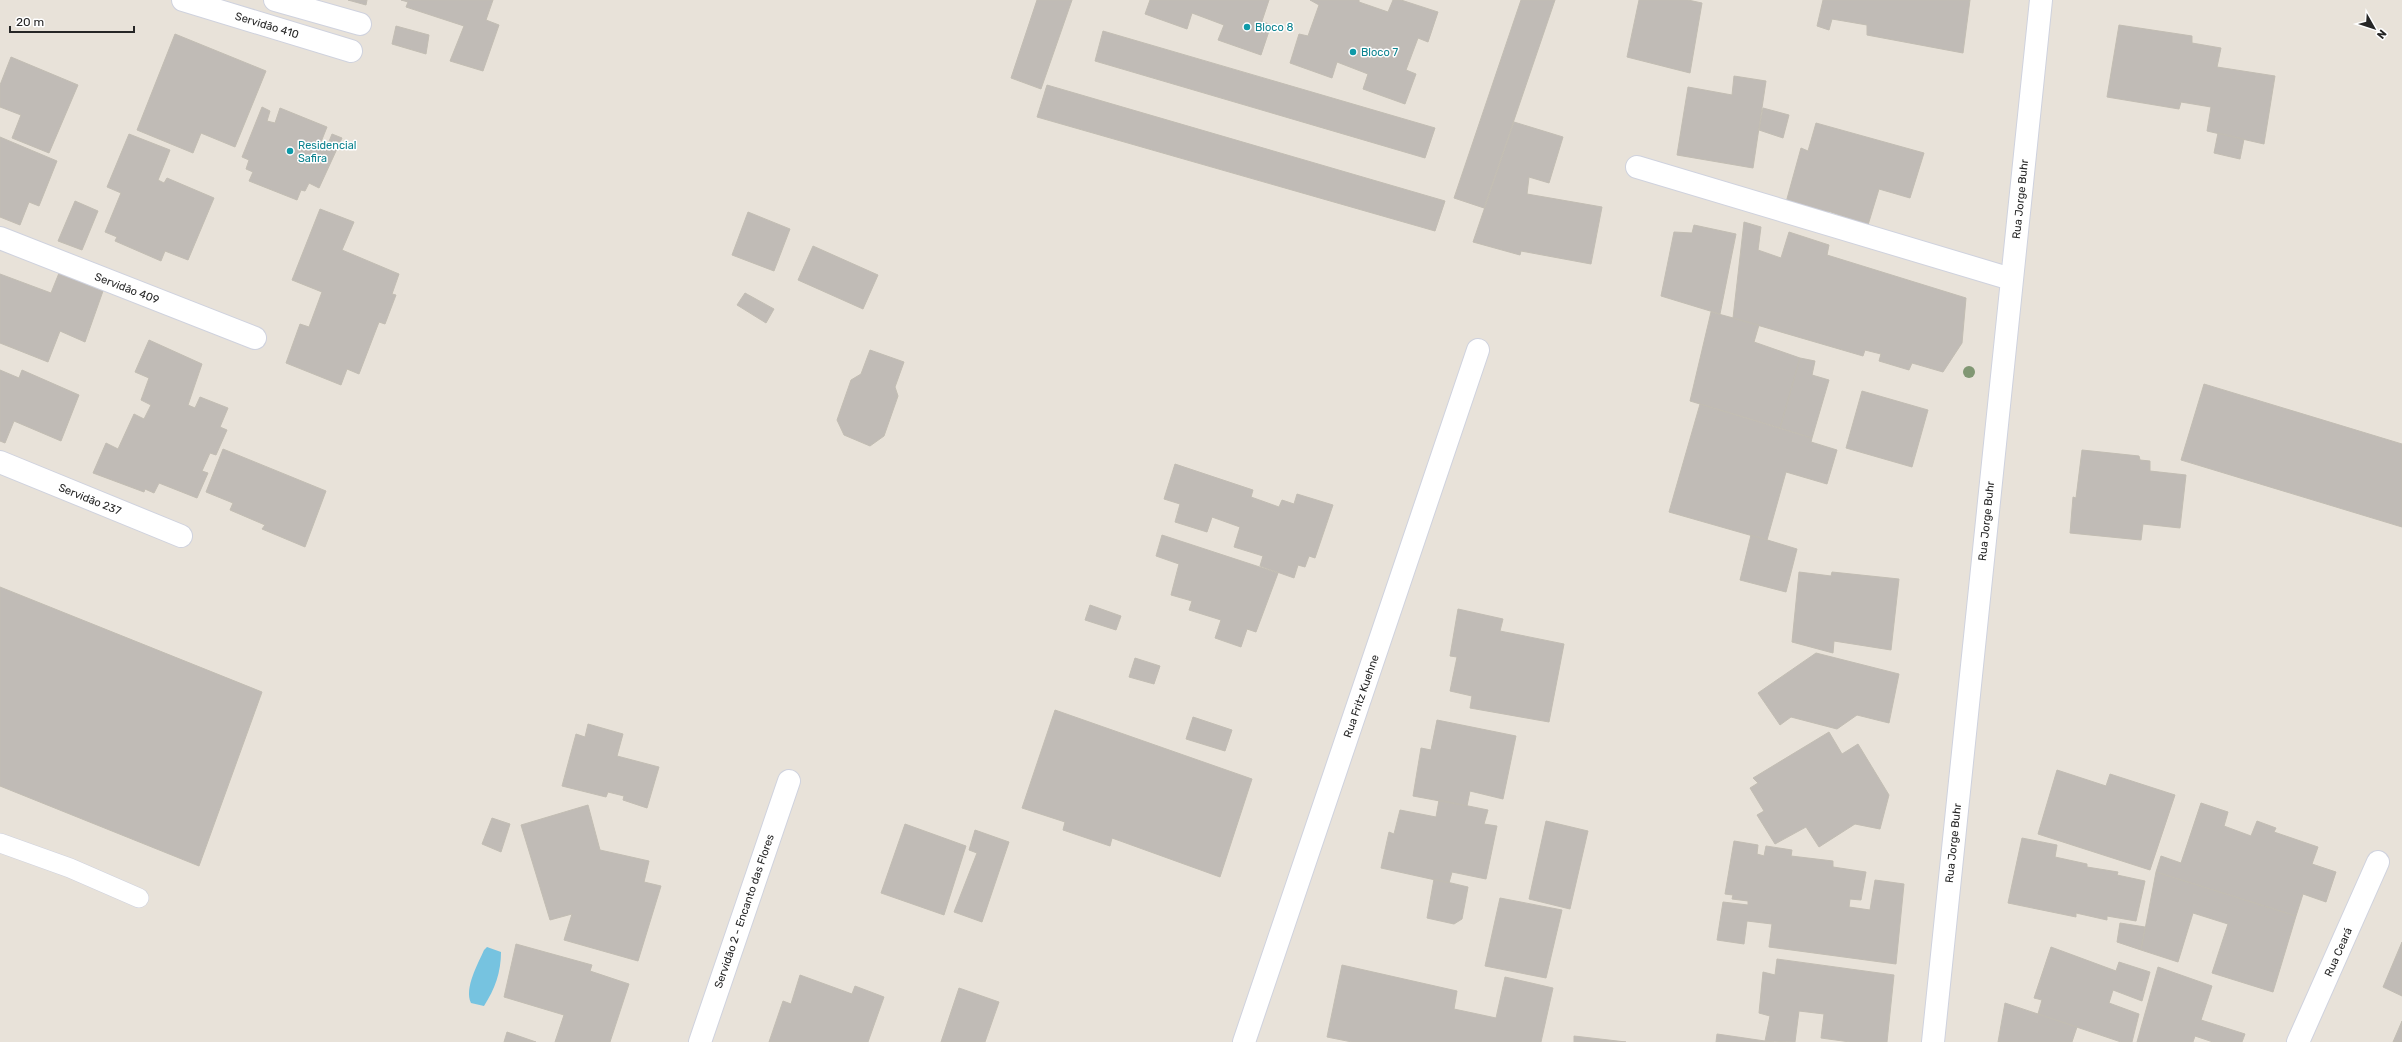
<svg xmlns="http://www.w3.org/2000/svg" width="2402" height="1042" viewBox="0 0 2402 1042" font-family="Rubik,sans-serif">
	<rect width="100%" height="100%" fill="#e8e2d9"/>
	<path fill="#76c3e0" d="M487 947 501 952C501 972 495 989 484 1006L471 1003C464 988 478 964 484 950Z"/>
	<path fill="#c0bbb6" stroke="#c2bdb3" d="M348 0H367L366 5Z
		M401 0H493L486 20 499 25 483 71 450 61 464 26 406 7 408 2Z
		M1037 0H1072L1041 89 1011 78Z
		M1150 0H1269L1262 21 1271 25 1261 55 1218 40 1224 25 1192 13 1187 29 1145 14Z
		M1310 0H1359V2L1388 12 1393 0H1401L1438 12 1428 42 1418 38 1406 70 1416 74 1405 104 1363 89 1368 74 1337 62 1332 78 1290 63 1299 34 1308 36 1319 5Z
		M1521 0H1555L1484 208 1454 198Z
		M1639 0H1688L1702 3 1690 73 1627 57Z
		M1823 0H1970L1963 53 1867 35V25L1832 19 1829 30 1817 26Z
		M2119 25 2192 36V43L2221 48 2217 67 2275 76 2264 144 2207 131 2211 107 2181 102 2179 109 2107 97Z
		M396 26 429 35 426 54 392 44Z
		M1103 31 1435 128 1425 158 1095 61Z
		M175 34 266 71 235 147 201 133 193 153 137 130Z
		M11 57 78 85 49 153 12 138 21 115 0 107V85Z
		M1734 76 1766 81 1753 168 1677 155 1688 87 1732 95Z
		M1047 85 1445 201 1435 231 1037 117Z
		M262 107 270 111 267 121 275 123 280 108 327 127 321 142 328 144 332 134 342 138 319 188 309 183 305 191 301 190 297 200 249 181 253 172 246 169 249 160 242 157Z
		M1763 108 1789 115 1783 138 1759 130Z
		M1514 122 1563 137 1549 183 1529 177 1527 194 1602 207 1591 264 1521 251 1520 255 1473 242Z
		M1816 123 1924 153 1910 198 1879 189 1868 225 1828 211 1826 218 1785 206 1801 148 1808 151Z
		M2218 133 2244 139 2240 159 2214 153Z
		M129 134 170 150 158 180 164 183 167 178 214 198 188 260 165 251 161 261 115 241 117 237 105 232 121 193 107 187Z
		M0 137 57 161 39 206 29 202 20 225 0 217Z
		M75 201 98 211 82 250 58 241Z
		M320 209 354 222 342 250 399 274 392 294 396 295 385 324 379 322 359 374 347 369 341 385 286 363 300 324 309 327 322 292 292 280Z
		M748 212 790 229 774 271 732 255Z
		M1744 222 1761 227 1758 250 1781 258 1789 232 1829 245 1827 255 1966 298 1962 343 1943 372 1912 363 1909 370 1879 361 1881 354 1865 350 1863 356 1733 318Z
		M1694 225 1736 234 1720 314 1661 296 1674 232 1692 233Z
		M813 246 878 275 863 309 798 280Z
		M59 273 103 291 85 342 60 331 48 362 0 343V274L51 293Z
		M745 293 774 309 766 323 737 305Z
		M1711 312 1759 325 1754 342 1800 358 1780 428 1690 401Z
		M149 340 202 364 188 405 195 408 200 397 228 408 220 427 227 430 216 455 210 453 202 471 208 473 197 498 159 483 154 493 145 489 144 492 93 473 106 443 118 449 134 414 144 419 151 405 141 400 149 378 135 372Z
		M870 350 904 362 895 387 898 396 884 436 870 446 844 435 837 420 851 380 861 374Z
		M1800 358 1815 361 1812 375 1829 380 1812 438 1780 428Z
		M0 370 19 378 22 370 79 395 61 441 14 421 5 443 0 441Z
		M2204 384 2402 444V527L2181 460Z
		M1862 391 1928 410 1912 467 1846 448Z
		M1700 404 1812 438 1811 442 1837 450 1827 484 1786 472 1767 540 1669 512Z
		M223 449 326 491 305 547 262 529 265 525 230 510 233 503 206 492Z
		M2082 450 2139 456 2140 460 2150 461V471L2186 475 2180 528 2143 524 2141 540 2070 533 2073 497 2076 498Z
		M1175 464 1253 490 1251 497 1279 507 1282 500 1294 504 1297 494 1333 505 1315 558 1309 556 1305 567 1298 565 1294 578 1260 566 1263 556 1234 547 1240 527 1212 517 1207 532 1175 522 1180 504 1164 499Z
		M1162 535 1278 573 1256 632 1247 629 1241 647 1215 638 1221 620 1189 610 1192 601 1171 595 1179 564 1156 556Z
		M1751 535 1797 549 1786 592 1740 580Z
		M1799 572 1831 576 1832 572 1899 579 1891 650 1834 641 1833 653 1792 642Z
		M0 587 262 692 199 866 0 786Z
		M1090 605 1121 616 1116 630 1085 620Z
		M1458 609 1503 619 1500 631 1564 644 1549 722 1470 708 1472 696 1450 691 1457 657 1450 656Z
		M1816 653 1899 674 1889 723 1857 715 1837 729 1791 717 1780 725 1758 693Z
		M1135 658 1160 666 1154 684 1129 677Z
		M1055 710 1252 779 1220 877 1112 838 1110 846 1063 830 1065 822 1022 808Z
		M1193 717 1232 730 1225 751 1186 739Z
		M1437 720 1516 736 1503 799 1470 791 1467 806 1413 796 1421 748 1431 750Z
		M588 724 623 734 617 756 659 767 647 808 623 800 624 796 608 792 606 797 562 786 576 734 585 737Z
		M1829 732 1842 754 1858 744 1889 795 1880 829 1855 824 1819 847 1806 827 1775 844 1757 815 1764 811 1750 788 1758 783 1753 778Z
		M2057 770 2106 786 2110 774 2175 795 2150 870 2038 834Z
		M1439 800 1488 810 1484 824 1497 826 1486 879 1452 872 1449 883 1381 868 1389 832 1394 834 1400 810 1436 817Z
		M2201 803 2228 812 2224 826 2251 836 2257 821 2276 828 2274 832 2318 847 2312 864 2336 872 2326 902 2303 894 2296 916 2156 872 2161 856 2181 863Z
		M588 805 600 850 649 861 644 882 661 886 638 961 564 940 572 914 550 920 521 825Z
		M492 818 510 824 501 852 482 844Z
		M1546 821 1588 831 1570 909 1529 899Z
		M905 824 966 846 944 915 881 893Z
		M975 830 1009 842 982 922 954 912 977 853 969 850Z
		M2022 838 2057 845 2055 857 2087 864V867L2118 872 2117 875 2145 881 2136 921 2107 916V920L2076 913V917L2008 903Z
		M1734 841 1758 845 1757 854 1764 856 1766 846 1792 850 1791 856 1833 861V867L1866 872 1861 900 1850 899 1849 907 1870 910 1875 880 1904 884 1896 964 1769 947 1772 924 1747 921 1744 944 1717 940 1723 902 1748 905V901L1732 899 1733 895 1725 894Z
		M2156 872 2296 916 2273 992 2212 973 2228 924 2193 913 2178 962 2141 950Z
		M1434 879 1468 887 1462 919 1454 924 1427 918Z
		M1500 898 1562 910 1546 978 1485 966Z
		M2120 923 2145 927 2141 950 2117 942Z
		M2402 942V996L2383 987Z
		M516 944 592 965 590 971 629 984 610 1042H555L564 1015 504 997Z
		M2051 947 2116 971 2119 962 2150 972 2142 1001 2113 990 2109 1003 2139 1014 2132 1042H2121L2038 1014 2042 1000 2034 998Z
		M1777 959 1894 975 1887 1042H1850L1821 1038 1824 1014 1799 1011 1795 1042 1765 1041 1770 1016 1759 1013 1763 972 1775 975Z
		M1342 965 1457 991 1454 1009 1496 1018 1505 977 1553 988 1541 1042H1352L1327 1037Z
		M2158 967 2212 986 2201 1020 2245 1034 2242 1042H2213L2195 1036 2193 1042H2137Z
		M800 975 852 994 855 986 884 997 868 1042H769L783 1001 791 1004Z
		M959 988 999 1002 985 1042H941Z
		M2005 1003 2077 1027 2072 1042H1998Z
		M2402 1021V1042H2393Z
		M507 1032 536 1042H504Z
		M1717 1034 1765 1041 1774 1042H1716Z
		M1574 1036 1626 1042H1574Z"/>
	<g fill="none" stroke-linecap="round" stroke-linejoin="round">
		<g stroke="#cfd2de" stroke-width="20">
			<path id="lane" d="M0 843 70 868 139 898"/>
		</g>
		<g stroke="#cfd2de" stroke-width="24">
			<path id="street" d="M183 0 351 51
				M275 0 360 24
				M1637 167 2011 279
				M0 238 255 338
				M0 462 181 536
				M700 1042 789 781
				M1244 1042 1478 350
				M1933 1042 2041 0
				M2298 1042 2378 862"/>
		</g>
		<use href="#lane" stroke="#fff" stroke-width="19"/>
		<use href="#street" stroke="#fff" stroke-width="22"/>
	</g>
	<circle fill="#819773" cx="1969" cy="372" r="6"/>
	<g fill="#0f9aa8" stroke="#fff" stroke-width="1.5">
		<circle cx="1247" cy="27" r="4"/>
		<circle cx="1353" cy="52" r="4"/>
		<circle cx="290" cy="151" r="4"/>
	</g>
	<g text-anchor="middle" stroke-width="3" stroke-linejoin="round" paint-order="stroke">
		<g font-size="11" fill="#262626" stroke="#fff">
			<text transform="translate(267 25) rotate(17)" y="4">Servidão 410</text>
			<text transform="translate(2020 199) rotate(-84)" y="4">Rua Jorge Buhr</text>
			<text transform="translate(127 288) rotate(21)" y="4">Servidão 409</text>
			<text transform="translate(90 499) rotate(22)" y="4">Servidão 237</text>
			<text transform="translate(1986 521) rotate(-84)" y="4">Rua Jorge Buhr</text>
			<text transform="translate(1361 696) rotate(-71)" y="4">Rua Fritz Kuehne</text>
			<text transform="translate(1953 843) rotate(-84)" y="4">Rua Jorge Buhr</text>
			<text transform="translate(744 911) rotate(-71)" y="4">Servidão 2 - Encanto das Flores</text>
			<text transform="translate(2338 952) rotate(-66)" y="4">Rua Ceará</text>
		</g>
		<g font-size="11" fill="#0d838f" stroke="#fff" text-anchor="start">
			<text x="1255" y="31">Bloco 8</text>
			<text x="1361" y="56">Bloco 7</text>
			<text x="298" y="149">Residencial<tspan x="298" dy="13">Safira</tspan></text>
		</g>
	</g>
	<g transform="translate(2374 28) rotate(129)" stroke="#ffffff" stroke-width="3" paint-order="stroke">
	<path d="M0-3L7 15L0 10L-7 15Z" fill="#262626"/>
	<text y="-6" font-size="11" font-weight="bold" text-anchor="middle" fill="#262626">N</text>
	</g>
	<path d="M10 26v6h124v-6" fill="none" stroke="#262626" stroke-width="2"/>
	<text x="16" y="26" font-size="12" fill="#262626" stroke="#ffffff" stroke-width="3" paint-order="stroke">20 m</text>
</svg>
